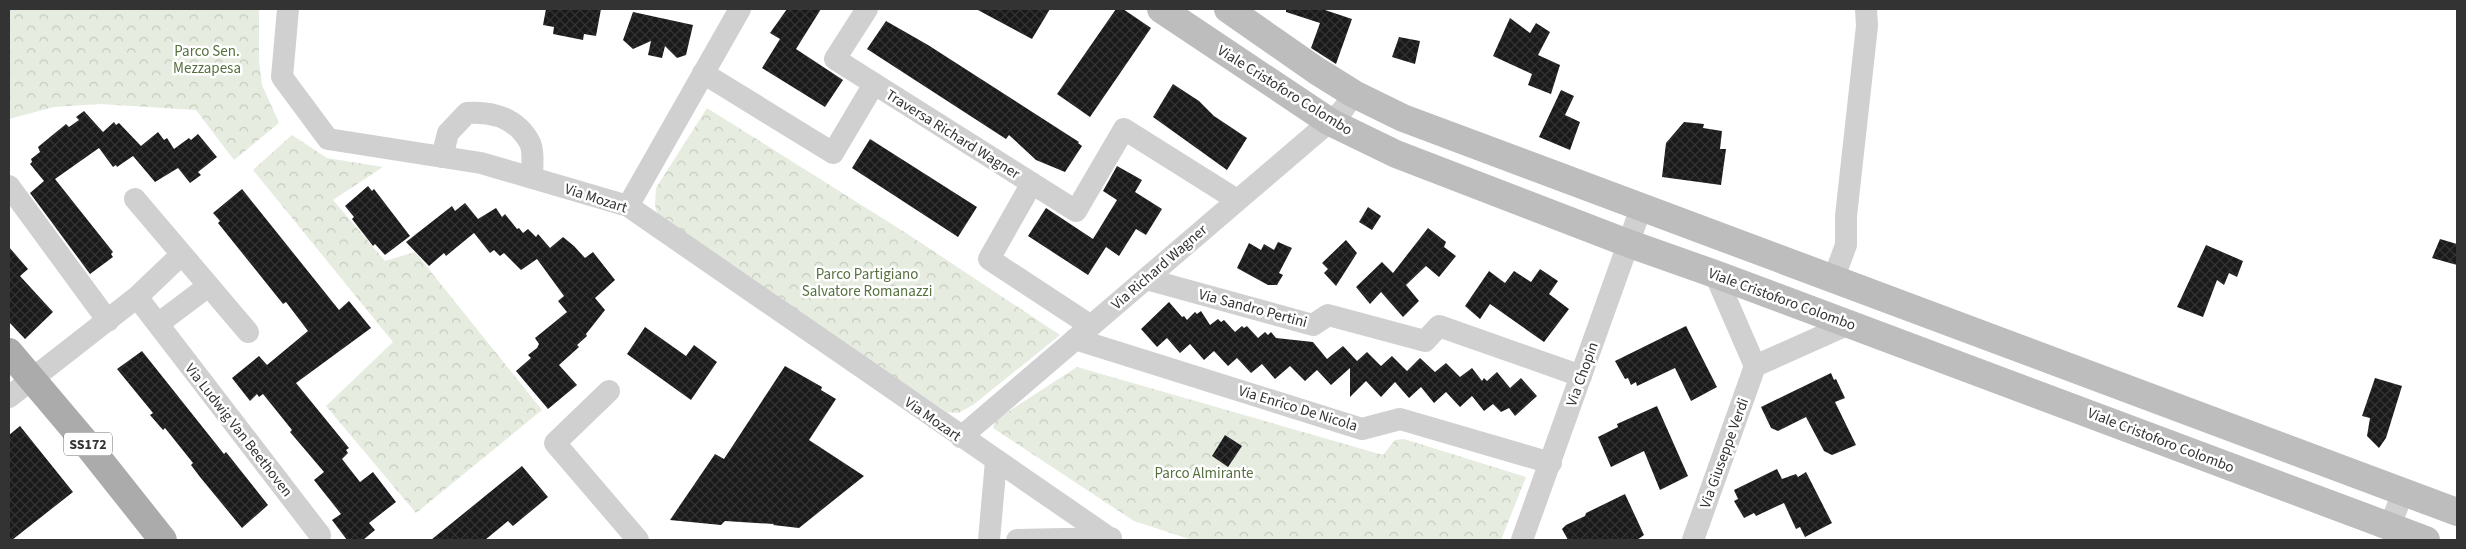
<svg xmlns="http://www.w3.org/2000/svg" width="2466" height="549" viewBox="0 0 2466 549" font-family="'Source Sans 3',sans-serif">
	<defs>
		<pattern id="park-crowns" width="20" height="18" patternUnits="userSpaceOnUse" patternTransform="scale(1.25)"><rect width="20" height="18" fill="#e6ecdf"/><path d="M2 6a3 3 0 1 1 6 0M12 15a3 3 0 1 1 6 0" fill="none" stroke="#c6cbc0"/></pattern>
		<pattern id="building-cross-hatch" width="8" height="8" patternUnits="userSpaceOnUse" patternTransform="scale(1.25)"><rect width="8" height="8" fill="#1a1a1a"/><path d="M0 0l8 8M0 8l8-8" fill="none" stroke="#333"/></pattern>
	</defs>
	<rect width="100%" height="100%" fill="#fff"/>
	<path fill="url(#park-crowns)" d="M9 9H259V61L262 85 279 123 234 160 196 110 100 104 54 107 9 119Z
		M707 108 906 233 1060 335 973 405 958 413 947 412 659 220 655 205 656 188Z
		M292 135 327 158 383 167 333 200 385 261 415 252 542 410 416 513 326 406 393 342 253 170Z
		M1077 367 1383 455 1395 440 1404 439 1526 477 1501 540H1192L1134 521 993 428 995 420Z"/>
	<path fill="url(#building-cross-hatch)" d="M546 9H601L596 36 584 34 583 40 553 34 554 27 543 25Z
		M787 9H821L796 49 843 80 825 107 762 68 780 39 770 33Z
		M976 9H1050L1032 39Z
		M1116 9H1123L1151 28 1090 117 1057 94Z
		M1286 9H1322L1352 19 1336 64 1311 48 1320 23 1286 12Z
		M633 12 693 25 686 55 677 58 665 46 662 58 648 55 651 41 633 49 623 40Z
		M1510 18 1530 33 1536 23 1550 32 1538 55 1560 65 1551 94 1528 85 1532 74 1493 56Z
		M886 21 928 45 1079 142 1078 143 1082 146 1065 172 1036 160 1009 135 1006 139 867 49Z
		M1399 37 1420 41 1415 64 1392 57Z
		M1173 84 1199 101 1214 116 1247 138 1227 170 1153 117Z
		M1561 90 1574 96 1565 115 1580 122 1570 150 1539 137Z
		M84 111 103 132 114 122 116 125 119 123 141 146 158 132 164 140 167 138 174 149 189 138 191 140 198 134 217 157 198 172 201 175 190 183 178 168 155 182 133 156 117 167 116 165 113 167 99 148 55 179 113 252 111 254 113 257 90 274 30 193 44 181 30 164 32 162 31 159 40 152 38 147 66 124 69 127 79 120 76 117Z
		M1684 122 1704 124 1703 128 1722 131 1720 149H1726L1721 185 1662 177 1666 143Z
		M870 139 977 207 958 237 852 168Z
		M1117 166 1142 180 1135 192 1162 209 1146 235 1136 229 1119 256 1106 247 1088 275 1028 236 1046 208 1093 239 1117 200 1103 191Z
		M368 186 372 191 374 189 410 236 385 255 375 244 373 246 352 219 354 217 345 206Z
		M242 189 339 310 349 301 371 328 296 383 349 448 346 450 348 453 342 459 360 482 373 472 396 502 369 523 375 530 363 540H347L332 520 341 514 314 480 324 472 290 432 292 430 263 394 259 397 257 394 250 401 232 378 259 356 267 365 308 331 286 302 283 304 218 223 220 221 213 213Z
		M465 203 478 219 496 208 502 217 505 214 517 229 519 228 523 233 528 229 536 237 538 234 550 248 563 237 574 246 585 258 593 252 615 280 595 298 605 310 586 334 587 336 577 345 579 347 559 365 577 385 548 409 516 371 531 358 528 355 537 348 539 344 535 338 567 312 558 301 564 296 537 259 521 270 504 253 500 256 494 250 490 253 474 233 446 256 444 253 429 266 406 242 452 206 455 211Z
		M1368 207 1381 216 1372 230 1359 222Z
		M1428 228 1446 242 1444 247 1456 256 1439 277 1426 266 1406 285 1419 301 1403 317 1381 292 1370 304 1356 287 1382 262 1393 273Z
		M2440 239 2457 244V265L2432 258Z
		M1346 240 1357 253 1336 286 1324 273 1328 269 1322 263Z
		M1278 242 1292 248 1279 273 1283 275 1277 285H1268L1237 268 1249 243 1261 250 1264 244 1274 250Z
		M2206 245 2243 261 2237 277 2229 273 2224 285 2217 280 2203 317 2177 307Z
		M9 247 28 269 20 276 53 312 25 339 9 322Z
		M1540 269 1558 281 1549 294 1569 309 1544 342 1490 304 1480 319 1465 306 1489 271 1505 283 1514 271 1531 282Z
		M1169 302 1182 317 1184 316 1187 320 1195 312 1197 314 1201 311 1210 325 1218 319 1221 322 1224 320 1235 332 1242 326 1244 328 1247 326 1258 338 1265 332 1268 335 1271 332 1276 338 1313 342 1327 359 1343 346 1357 361 1367 352 1381 366 1392 356 1407 371 1420 358 1435 372 1446 363 1460 377 1472 368 1482 381 1484 378 1487 381 1497 372 1510 388 1521 378 1537 396 1515 416 1509 408 1501 412 1493 404 1484 411 1472 396 1460 407 1446 392 1434 403 1421 387 1409 398 1395 382 1381 397 1366 381 1350 397V368L1331 385 1317 370 1305 381 1290 366 1275 379 1262 364 1251 373 1237 358 1228 366 1214 351 1204 360 1190 344 1180 353 1167 338 1157 347 1141 329Z
		M1686 326 1717 387 1691 401 1675 368 1637 386 1636 382 1631 385 1628 378 1625 379 1615 361Z
		M645 327 686 356 694 345 717 362 691 400 627 354Z
		M142 351 224 454 226 452 268 505 242 528 200 477 191 465 193 463 165 428 163 430 150 415 153 413 117 369Z
		M785 366 822 387 821 390 836 399 809 440 864 476 799 528 773 525 774 524 725 521 721 525 670 520 715 454 724 459Z
		M1831 373 1834 380 1836 379 1845 398 1835 402 1856 445 1832 455 1824 451 1806 417 1778 431 1771 428 1761 407Z
		M2375 378 2402 386 2386 438 2379 448 2367 436 2370 418 2362 416Z
		M1657 406 1688 476 1660 490 1644 451 1611 467 1598 437 1618 427 1617 424Z
		M20 426 73 492 12 540H9V435Z
		M1225 435 1242 446 1228 467 1212 456Z
		M522 466 548 497 513 526 508 521 485 540H431Z
		M1777 469 1782 479 1796 474 1798 477 1806 472 1832 523 1805 537 1800 527 1796 529 1784 503 1756 516 1754 513 1744 518 1734 501 1738 499 1734 490Z
		M1625 494 1644 535 1637 540H1568L1562 529 1566 525 1585 516 1586 513Z"/>
	<g fill="none" stroke-linecap="round" stroke-linejoin="round">
		<path stroke="#d0d0d0" stroke-width="22" d="M288 9 282 77 328 139 481 163 628 206 1108 537
			M867 9 835 59 1076 211 1124 129 1237 200
			M703 73 833 153 874 84
			M442 157 448 133 467 113C492 111 517 118 530 143 534 151 532 169 532 178
			M1032 183 989 259 1091 326
			M9 186 108 321
			M135 199 248 332
			M628 206 740 9
			M1715 274 1755 366 1849 324
			M1146 279 1313 325 1328 315 1425 341 1439 326 1581 376
			M1833 280 1846 245V216L1867 26 1866 9
			M137 297 181 255
			M158 324 207 287
			M1075 339 1362 429 1400 419 1551 463
			M609 391 555 443 638 540
			M9 397 137 297 320 535
			M961 437 1342 111 1354 94
			M2390 526 2403 492
			M989 540 996 461
			M1017 540 1111 538
			M1522 540 1641 208
			M1693 540 1755 366"/>
		<path stroke="#bdbdbd" stroke-width="28" d="M1161 9 1330 122 1396 154 1630 244 1715 274 2426 540
			M1228 9 1317 71 1354 94 1403 118 2457 512"/>
		<path stroke="#ababab" stroke-width="28" d="M9 352 86 443 163 540"/>
	</g>
	<g text-anchor="middle" stroke-width="5" stroke-linejoin="round" paint-order="stroke">
		<rect fill="#fff" stroke="#707070" stroke-width="1" x="64" y="432.5" width="48" height="23" rx="4"/>
		<g font-size="14" font-weight="bold" fill="#333">
			<text x="88" y="449">SS172</text>
		</g>
		<g font-size="15" fill="#56703f" stroke="#fff">
			<text x="207" y="56">Parco Sen.<tspan x="207" dy="17">Mezzapesa</tspan></text>
			<text x="867" y="279">Parco Partigiano<tspan x="867" dy="17">Salvatore Romanazzi</tspan></text>
			<text x="1204" y="478">Parco Almirante</text>
		</g>
		<g font-size="15" fill="#333" stroke="#fff">
			<text transform="translate(1285 90) rotate(32)" y="5">Viale Cristoforo Colombo</text>
			<text transform="translate(953 134) rotate(32)" y="5">Traversa Richard Wagner</text>
			<text transform="translate(596 198) rotate(18)" y="5">Via Mozart</text>
			<text transform="translate(1159 267) rotate(-41)" y="5">Via Richard Wagner</text>
			<text transform="translate(1782 299) rotate(20)" y="5">Viale Cristoforo Colombo</text>
			<text transform="translate(1253 308) rotate(15)" y="5">Via Sandro Pertini</text>
			<text transform="translate(1582 374) rotate(-70)" y="5">Via Chopin</text>
			<text transform="translate(1298 408) rotate(17)" y="5">Via Enrico De Nicola</text>
			<text transform="translate(933 419) rotate(35)" y="5">Via Mozart</text>
			<text transform="translate(239 430) rotate(52)" y="5">Via Ludwig Van Beethoven</text>
			<text transform="translate(2161 440) rotate(21)" y="5">Viale Cristoforo Colombo</text>
			<text transform="translate(1724 453) rotate(-70)" y="5">Via Giuseppe Verdi</text>
		</g>
	</g>
	<rect width="2466" height="549" fill="none" stroke="#333333" stroke-width="20"/>
</svg>
